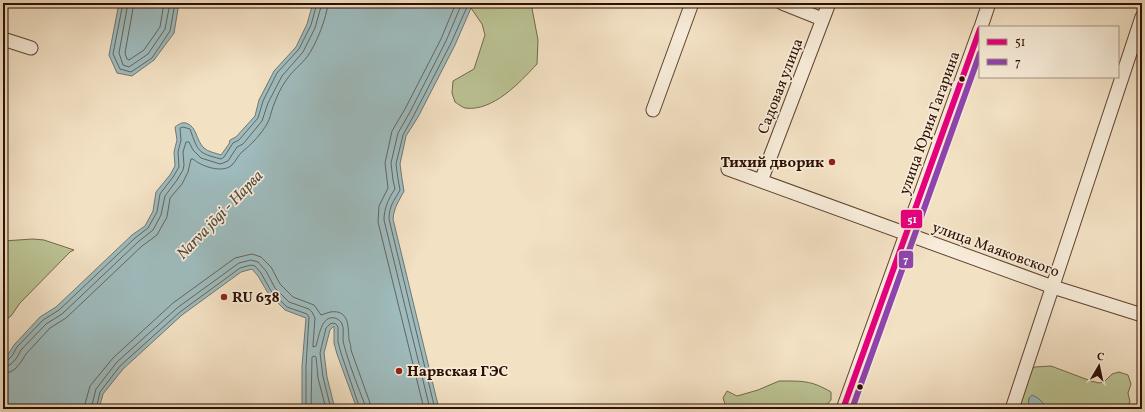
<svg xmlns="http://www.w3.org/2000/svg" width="1145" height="412" viewBox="0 0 1145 412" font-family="Vollkorn,serif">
	<rect width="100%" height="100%" fill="#f3e1c4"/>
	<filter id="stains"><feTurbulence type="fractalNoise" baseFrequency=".005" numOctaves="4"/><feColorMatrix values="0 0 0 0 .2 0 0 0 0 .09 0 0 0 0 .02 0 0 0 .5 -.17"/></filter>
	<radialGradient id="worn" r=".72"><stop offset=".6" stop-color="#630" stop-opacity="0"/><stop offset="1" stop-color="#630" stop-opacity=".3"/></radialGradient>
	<path fill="#bbc394" stroke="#74684a" d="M471 3H531L538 40 537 64C520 82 493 112 465 108 462 107 458 104 455 102L452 93 453 81 474 69 485 35 482 24 471 8Z
		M33 239 44 240 74 250 70 252 20 303 11 316 3 322V241Z
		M1051 366 1091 381 1099 383 1104 382 1112 374 1119 372 1128 375 1131 384 1128 393 1130 402 1126 409H1043L1044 404 1029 398 1028 409H1017L1031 369 1035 367Z
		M779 381C801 381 811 380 831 392V400L823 409H730L726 407 723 398 727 391 737 396 758 390Z"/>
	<path fill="#9ebbbd" stroke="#717671" d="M119 3H179L174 33 154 60 132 76 117 73 109 55Z
		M313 3H471V8L455 45 418 117 406 136 400 164 402 179 404 191C399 201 394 207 393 219L439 409H357L337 354 334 343V326L330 330 324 353 327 377 335 409H302V366L306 318 285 310 268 293 258 276 252 269 241 272 182 315 123 369 103 394 99 409H3V359L9 353 14 345 40 317 56 307 74 290 132 235 145 226 153 211 156 192 170 175 175 166 174 152 177 140 175 127C179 124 182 122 186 123 197 126 196 141 204 148 208 152 216 153 221 155L229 144 230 140 236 137 255 116 259 100 274 71 296 47 307 24Z
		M1032 395 1038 398 1044 404 1043 409H1028L1029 398Z"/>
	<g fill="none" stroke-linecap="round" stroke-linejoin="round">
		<path stroke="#66645e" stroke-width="1" d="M123 3 113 54 120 69 131 72 152 58 170 31 175 3
			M128 3 119 53 123 65 129 67 148 54 165 29 170 3
			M134 3 125 53 127 59 129 60 144 50 160 27 164 3
			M3 362 7 361 12 356 17 347 43 320 59 310 77 293 135 238 148 228 157 212 160 194 173 177 179 167 178 152 181 140 180 128 183 127 190 129C198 151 197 153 221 159L224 157 233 143 239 140 258 118 263 101 277 73 299 49 311 25 317 3
			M3 367 7 366 11 364 16 359 21 350 46 324 62 314 80 297 138 242 153 230 161 215 165 196 177 180 183 170 184 165 183 152 186 142H189L193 150 201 158 220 164 223 163 228 161 237 147 243 144 262 121 268 103 282 76 303 52 315 28 322 3
			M3 373 10 372 15 369 21 362 26 354 50 328 66 318 142 246 157 235 167 217 170 198 182 184 188 172 191 159H193C201 166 222 174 232 165 236 161 238 155 243 151 252 144 261 134 267 124 270 119 271 112 273 107 276 98 281 87 287 79 292 71 301 65 307 57 316 45 327 17 328 3
			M84 409 85 404 90 386 113 358 173 303 235 258 252 254 261 257 271 267 280 284 293 297 314 305 317 309 321 315C324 314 327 313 330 312 350 309 348 328 349 340 350 343 351 346 351 350L370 403 371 409
			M91 409 96 389 117 362 177 308 239 263 251 260 258 262 266 271 275 288 289 302 309 309 312 312 315 318 313 345V347L316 346C319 337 321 315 335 318 338 319 341 321 342 324 344 328 343 334 343 339 343 343 345 348 346 352 351 369 358 387 365 405V409
			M96 409 100 392 120 366 180 312 240 268 251 265 255 266 261 273 271 291 287 307 307 314 309 317 306 366V409
			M311 409 312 357 314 356 316 357 318 378 326 409
			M331 409 323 377 320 353 326 328 330 324 333 323 336 324 338 327V342L341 353 360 409
			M424 409 378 222 379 206 388 188 385 163 392 131 405 109 441 39 456 3
			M430 409 384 220C384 209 388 199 395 189L393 180 391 163 398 133 410 112 446 41 462 3
			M435 409 389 219C389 206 394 201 400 190L398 179 396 164 403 135 414 115 451 43 467 7V3"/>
		<g stroke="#5e4331" stroke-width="15">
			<path id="minor" d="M782 3 822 19
				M981 27 989 3
				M3 39 31 48
				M653 110 692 3
				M728 169 1053 287 1142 315
				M761 181 829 3
				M843 409 980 29
				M1012 409 1142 17"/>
		</g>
		<use href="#minor" stroke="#f7ecd9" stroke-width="13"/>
		<g stroke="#f7ecd9" stroke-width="9">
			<path id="bus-1" d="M843 409 980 29"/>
		</g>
		<g stroke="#f7ecd9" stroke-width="9">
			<path id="bus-2" d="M852 409 980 53"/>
		</g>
		<use href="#bus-1" stroke="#e5007d" stroke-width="6"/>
		<use href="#bus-2" stroke="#8e44ad" stroke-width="6"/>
	</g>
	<g fill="#2d0e00" stroke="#f7ecd9" stroke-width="1.5">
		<circle cx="962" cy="79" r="3.5"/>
		<circle cx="860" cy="387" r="3.5"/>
	</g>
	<g fill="#8f2418" stroke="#f7ecd9" stroke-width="1.5">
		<circle cx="832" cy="162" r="4"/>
		<circle cx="224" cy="297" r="4"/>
		<circle cx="399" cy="371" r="4"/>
	</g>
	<g text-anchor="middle" stroke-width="3.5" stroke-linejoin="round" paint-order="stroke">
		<g font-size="15" fill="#2d0e00" stroke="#f7ecd9">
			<text transform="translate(780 86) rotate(-69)" y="5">Садовая улица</text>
			<text transform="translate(929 123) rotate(-70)" y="5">улица Юрия Гагарина</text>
			<text transform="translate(996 249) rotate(20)" y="5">улица Маяковского</text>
		</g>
		<g font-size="15" font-weight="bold" fill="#2d0e00" stroke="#f7ecd9" text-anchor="start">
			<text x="824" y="167" text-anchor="end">Тихий дворик</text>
			<text x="232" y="302">RU 638</text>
			<text x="407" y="376">Нарвская ГЭС</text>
		</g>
		<g font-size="16" font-style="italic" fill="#554b42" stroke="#f7ecd9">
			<text transform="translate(219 214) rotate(-46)" y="6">Narva jõgi - Нарва</text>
		</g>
	</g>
	<g stroke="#f7ecd9" stroke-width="1.5">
		<rect x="900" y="209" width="23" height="20" rx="4" fill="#e5007d"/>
		<rect x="898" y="250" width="16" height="19" rx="4" fill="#8e44ad"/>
	</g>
	<g font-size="11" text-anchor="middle" font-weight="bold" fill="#fff">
		<text x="912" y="223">51</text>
		<text x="906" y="263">7</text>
	</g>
	<rect width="1145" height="412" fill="none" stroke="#f3e1c4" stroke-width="16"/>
	<rect x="4" y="4" width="1137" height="404" fill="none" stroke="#2d0e00" stroke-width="2"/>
	<rect x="8" y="8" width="1129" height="396" fill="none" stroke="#2d0e00"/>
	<rect x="979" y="26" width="140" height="52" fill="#f7ecd9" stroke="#a69382"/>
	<rect x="987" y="39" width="20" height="6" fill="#e5007d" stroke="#a69382"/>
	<text x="1015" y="46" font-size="12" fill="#2d0e00">51</text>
	<rect x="987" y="59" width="20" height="6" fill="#8e44ad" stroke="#a69382"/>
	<text x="1015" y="66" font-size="12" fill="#2d0e00">7</text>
	<g transform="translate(1099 366) rotate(9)" stroke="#f7ecd9" stroke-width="3" paint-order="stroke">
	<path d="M0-3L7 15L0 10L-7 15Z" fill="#2d0e00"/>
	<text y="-6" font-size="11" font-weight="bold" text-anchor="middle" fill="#2d0e00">С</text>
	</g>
	<rect width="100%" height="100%" filter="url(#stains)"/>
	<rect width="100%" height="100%" fill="url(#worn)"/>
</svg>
